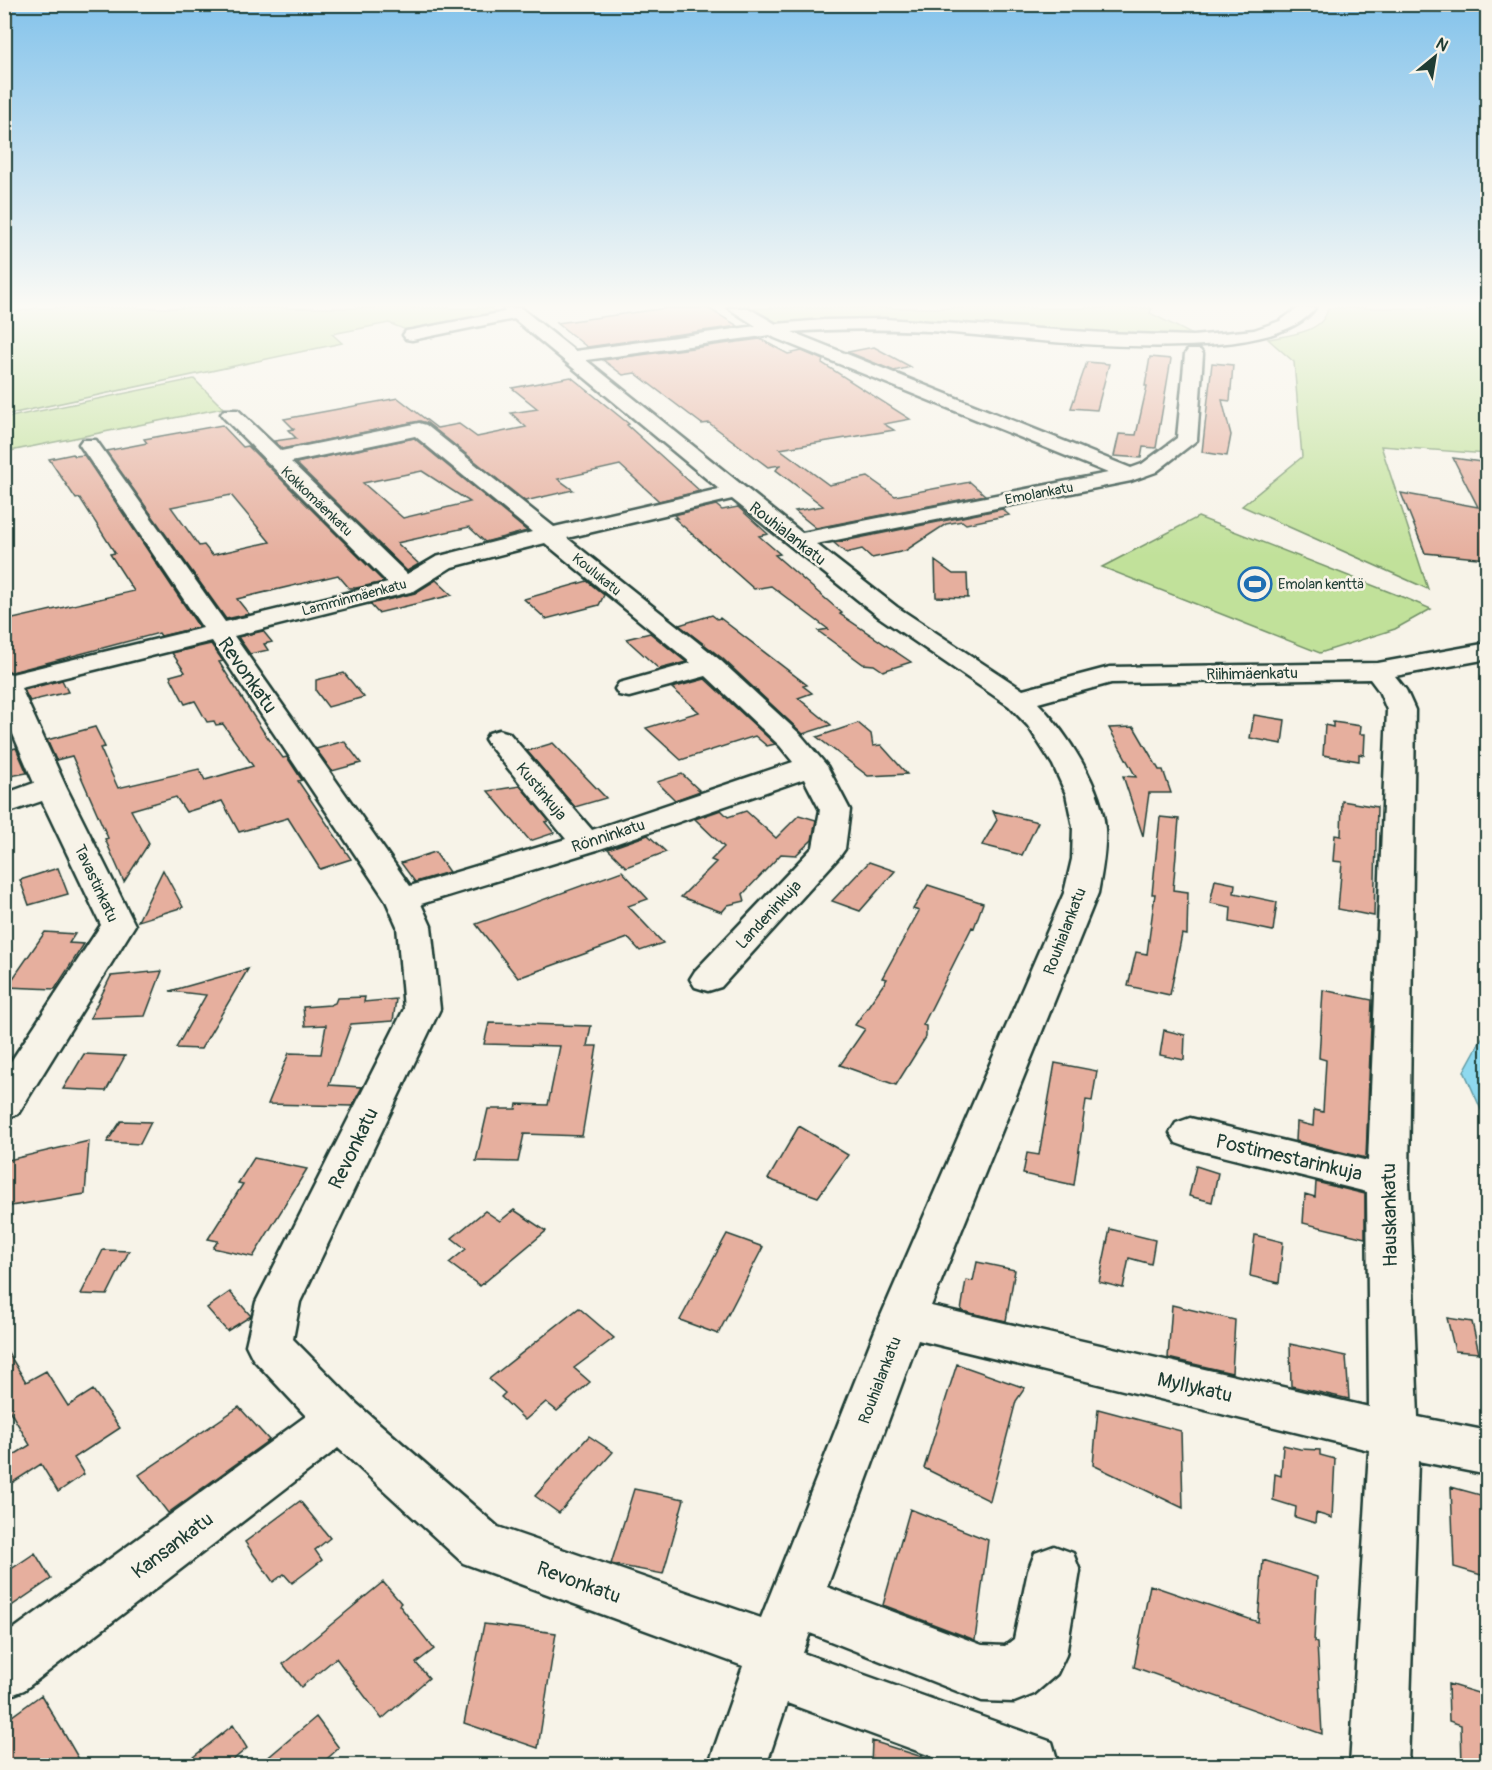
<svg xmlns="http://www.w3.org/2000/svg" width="1492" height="1770" viewBox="0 0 1492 1770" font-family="Pangolin,sans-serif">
	<rect width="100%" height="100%" fill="#f7f3e8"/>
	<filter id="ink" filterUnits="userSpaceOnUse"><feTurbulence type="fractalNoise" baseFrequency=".0167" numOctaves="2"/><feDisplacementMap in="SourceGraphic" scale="12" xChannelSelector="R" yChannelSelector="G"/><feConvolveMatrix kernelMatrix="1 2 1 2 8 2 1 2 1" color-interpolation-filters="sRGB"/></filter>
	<g filter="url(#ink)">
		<path fill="#c1e19a" stroke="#708f67" stroke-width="1.5" d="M36 308H491L497 315 411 332 389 323 332 334 342 343 5 415V314Z
			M736 308H1152L1150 313 1193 335 1195 341 925 326 771 330Z
			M1328 308H1487V454L1381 446 1428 589 1242 506 1302 457 1294 362 1268 339C1289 335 1324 333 1328 308Z
			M194 379 223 408 5 452V418Z
			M1198 517 1410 600 1431 609 1395 629 1320 653 1102 567Z"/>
		<path fill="#8ed9ef" stroke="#629ba4" stroke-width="1.5" d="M1487 1029V1123L1464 1071Z"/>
		<path fill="#e6af9e" stroke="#1f3d34" stroke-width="1.5" fill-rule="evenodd" d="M667 308H708L738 326 587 347 557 323Z
			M760 339 788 354 802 351 823 360 822 363 910 419 884 424 894 430 780 449 829 485 868 477 895 496 970 482 985 495 816 528 795 511 823 506 776 470 780 465 768 467 709 423 702 424 635 373 623 375 603 360Z
			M874 347 911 367 894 371 848 352Z
			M1150 357 1171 359 1156 448 1143 447 1141 458 1114 456 1119 434 1136 435 1147 386H1145Z
			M1087 362 1109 364 1097 410 1071 408Z
			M1212 363 1233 365 1230 401 1222 400 1231 435 1227 456 1202 452Z
			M571 377 629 424 627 425 700 491 659 501 620 465 558 479 573 490 525 501 427 423 420 421 282 449 274 441 296 438 288 430 294 429 284 419 398 398 437 428 459 424 477 437 526 427 511 413 538 409 512 388Z
			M222 425 243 447 248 446 384 582 356 588H349L338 575 237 599 249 614 226 619 106 451 147 443 144 439ZM231 495 270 542 212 555 204 545 199 546 171 507Z
			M414 438 527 531 485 542 469 527 397 543 419 564 407 571 296 463ZM422 471 470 502 403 518 363 483Z
			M73 454 75 456 84 455 199 627 161 636 159 633 12 672 4 670V621L134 591 110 554 115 553 80 498 76 499 49 459Z
			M1453 458 1488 463V559L1425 553 1401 493 1478 507Z
			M716 505 722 510 738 507 768 534 759 536 780 554 775 555 842 613 840 614 911 662 883 671 874 665 863 664 818 631 828 629 771 586 754 589 674 518H677L674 515Z
			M1002 509 1009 515 966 524 962 521 946 524 905 551 872 558 862 549 846 553 834 543Z
			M935 561 953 574H967L968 598 936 597Z
			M436 580 452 595 378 613 370 604 415 593Z
			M587 581 604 595 599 605 546 619 524 599Z
			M712 615 717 619 720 618 807 685 803 686 812 693 798 698 831 725 803 734 722 658 679 625Z
			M263 631 272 642 264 644 268 650 250 654 238 637Z
			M650 633 686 662 659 669 626 639Z
			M211 644 223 661 219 662 263 731 283 758 287 757 302 780 298 781 351 859 320 869 288 818 239 832 222 801 186 812 176 797 131 810 149 843 124 882 105 839 108 838 72 756 56 760 47 740 95 727 105 747 100 748 118 788 199 769 205 780 253 766 223 724 216 725 214 721 207 722 195 701 185 704 170 676 185 672 172 653Z
			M344 673 364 697 328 707 316 691V680Z
			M705 679 775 744 767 746 755 736 681 760 646 728 699 712 672 688Z
			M62 680 68 692 30 701 24 690Z
			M1254 715 1285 720 1282 744 1250 738Z
			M1333 722 1361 726 1360 734H1365L1364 755 1359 754V761L1323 755 1325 725 1333 727Z
			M858 723 871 734 873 746 881 745 907 774 868 776 817 737Z
			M1134 727 1159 770H1163L1171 793H1149L1143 836 1123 776 1136 777 1109 728Z
			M344 741 361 763 332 771 316 749Z
			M553 743 606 798 575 807 527 751Z
			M16 748 27 773 4 777V751Z
			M682 774 700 791 675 800 657 782Z
			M520 786 549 821 545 822 554 833 530 841 488 791Z
			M1342 801 1377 807 1374 916 1338 909 1342 862 1333 861 1335 835 1341 836Z
			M721 810 728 817 746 811 776 838 799 815 816 820 812 840 796 855 781 854 743 894 745 901 728 905 722 912 681 897 716 862 711 860 724 847 695 819Z
			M993 811 1038 822 1022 855 982 845 997 820Z
			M1160 817 1179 819 1173 890 1188 892 1187 935 1182 934 1170 995 1128 986 1136 952 1147 954 1155 894H1152Z
			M648 835 666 852 626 867 608 849Z
			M435 852 449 872 415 882 401 863Z
			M869 862 895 871 860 911 832 901Z
			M58 868 68 894 29 905 20 880Z
			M163 870 183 907 138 921Z
			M622 871 648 899 628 906 663 943 640 951 628 938 518 978 476 924Z
			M1215 880 1235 884 1234 893 1277 902 1273 931 1230 922 1231 907 1210 903Z
			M928 885 983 903 974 928 972 927 923 1025 926 1026V1037L896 1085 840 1065 865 1029 855 1025 887 979 882 978 919 911 913 909Z
			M45 932 75 934 69 943 84 944 55 989 7 987Z
			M248 969 201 1049 176 1048 206 995 170 991Z
			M162 971 145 1016 90 1018 111 976Z
			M1323 990 1372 1000 1366 1158 1296 1141 1297 1122 1313 1126 1314 1110 1323 1112 1326 1060 1319 1058Z
			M365 997 364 1002 396 999 393 1021 351 1024 329 1085 362 1087 352 1106 268 1104 289 1053 321 1054 326 1025 305 1026 303 1007 330 1005 335 1003 337 998Z
			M489 1023 591 1026 587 1046H597L582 1136 524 1134 518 1162 476 1161 488 1109H516L517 1104 548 1105 560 1046 484 1044Z
			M1164 1030 1185 1035 1184 1060 1160 1055Z
			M84 1054 125 1056 106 1091 63 1089Z
			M1055 1063 1097 1071 1092 1101 1086 1100 1074 1185 1023 1174 1027 1153 1039 1155Z
			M121 1121 151 1122 140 1144 107 1142Z
			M799 1126 848 1155 818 1197 768 1179Z
			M89 1141 85 1194 4 1207V1161Z
			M254 1158 307 1169 253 1257 213 1248 218 1241 208 1239 243 1184 238 1183Z
			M1196 1166 1218 1173 1212 1202 1189 1196Z
			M1316 1182 1365 1194V1238L1303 1223 1305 1194 1315 1197Z
			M514 1210 546 1231 480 1286 449 1263 466 1249 452 1238 485 1211 500 1221Z
			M1110 1229 1155 1240 1151 1264 1129 1258 1123 1288 1099 1282Z
			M727 1234 763 1247 718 1334 680 1320Z
			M1255 1235 1283 1242 1279 1283 1250 1276Z
			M103 1250 129 1251 107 1295 81 1294Z
			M977 1262 1015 1270 1006 1321 961 1311 966 1280 973 1281Z
			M230 1292 251 1316 227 1331 207 1308Z
			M1172 1305 1235 1320 1232 1373 1168 1358Z
			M579 1308 614 1338 574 1368 590 1382 557 1411 546 1402 525 1420 501 1397 505 1393 489 1379Z
			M1447 1318 1472 1322 1479 1353 1455 1351Z
			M1290 1344 1346 1356 1349 1399 1291 1386Z
			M4 1346 26 1382 46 1371 68 1406 93 1390 120 1428 74 1458 84 1474 58 1492 41 1464 4 1488V1461L30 1445 4 1401Z
			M957 1364 1025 1388 1016 1401 990 1501 924 1468Z
			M239 1407 269 1440 168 1513 139 1475Z
			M1098 1409 1181 1431 1183 1508 1093 1465Z
			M589 1436 613 1452 559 1513 535 1496Z
			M1283 1445 1300 1449 1320 1450V1455L1335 1459 1332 1518 1316 1513 1315 1523 1295 1517 1296 1507 1273 1500 1275 1474 1281 1476Z
			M1451 1487 1488 1497V1577L1454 1567Z
			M634 1489 684 1499 663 1574 611 1564Z
			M300 1501 330 1538 315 1550 322 1560 304 1574 292 1583 284 1574 273 1582 245 1542Z
			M910 1509 988 1540 975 1640 883 1605Z
			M35 1553 51 1579 4 1611V1574Z
			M1263 1560 1317 1577 1314 1642 1317 1643 1322 1734 1134 1667 1150 1585 1258 1622Z
			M383 1582 401 1603 399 1605 434 1649 416 1663 429 1678 382 1719 336 1658 301 1687 283 1664Z
			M484 1624 556 1633 538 1748 464 1723Z
			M1448 1684 1488 1696V1766H1462L1461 1725 1449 1721Z
			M41 1695 65 1735 83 1766H4V1722Z
			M316 1717 339 1748 319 1766H258Z
			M233 1725 247 1748 226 1766H182Z
			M872 1741 935 1761 934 1766H871Z"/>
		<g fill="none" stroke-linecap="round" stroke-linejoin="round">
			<g stroke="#1f3d34" stroke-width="5">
				<path id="minor" d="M503 308H521L575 351 756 326 728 308H748L776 324 824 320 884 319 1105 333 1193 336 1254 330 1280 321 1298 308H1315C1269 374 1007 336 929 331 883 329 837 328 792 332L1131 468 1142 464 1177 438 1185 354 1188 350H1200L1203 354 1197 440 1156 472 1131 481 816 544 897 607 1023 690 1110 667 1378 663 1488 643V659L1395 676 1406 690 1415 710 1409 1181 1418 1417 1488 1431V1475L1418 1461 1408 1766H1350L1369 1450 918 1340 827 1587 982 1645 1005 1646 1014 1639 1028 1571 1035 1553 1054 1546 1073 1553 1080 1571 1066 1655 1057 1674 1034 1694 1014 1702 982 1701 810 1633 803 1653 1052 1742 1059 1766H958L787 1703 766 1766H708L743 1666 463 1563 338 1448 24 1690 4 1698V1636L306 1416 253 1359 246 1345 256 1302 404 1009 397 926 385 899 212 641 21 688 66 787 135 925 18 1114 4 1118V1072L101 925 42 801 4 814V794L34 783 4 713V672L12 674 203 628 79 444 82 440H96L225 622 388 583 224 418 221 414 224 410H238L281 451 419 423 426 425 554 527 719 489 514 319 412 340 406 339 403 335 406 331 412 330 505 312ZM770 335 775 338 1108 473 802 533 586 360ZM415 436 532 532 436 557 407 574 291 462ZM732 499 879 617 1009 706 1028 726 1053 765 1066 794 1073 827 1072 859 1064 893 880 1318 761 1618 498 1527 357 1404 293 1339 300 1302 440 1009 431 926 421 904 597 850 804 779 820 810 813 847 695 971 690 979 695 987 708 991 721 987 840 856 845 849 850 810 827 766 800 734 720 660 567 538ZM545 543 691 663 619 683 615 689 619 695 629 697 706 676 780 746 793 762 592 830 509 733 499 730 489 733 485 739 489 745 566 839 410 886 234 636 414 591 452 567ZM1370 679 1379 691 1387 710 1368 1161 1190 1118 1176 1123 1170 1133 1176 1143 1190 1148 1367 1192 1369 1407 931 1306 1098 893C1102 872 1106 850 1105 829 1102 786 1067 733 1038 703L1111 683Z"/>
			</g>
			<use href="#minor" fill="#f7f3e8" fill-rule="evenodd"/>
		</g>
	</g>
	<linearGradient id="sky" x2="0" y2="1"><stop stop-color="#84c3eb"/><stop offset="0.55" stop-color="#fbfaf5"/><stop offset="1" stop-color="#fbfaf5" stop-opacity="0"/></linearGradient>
	<rect width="1492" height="556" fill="url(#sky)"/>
	<defs>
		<g id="stadium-ring" transform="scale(1.725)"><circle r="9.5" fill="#f7f3e8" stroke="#1f6fb2" stroke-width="1.5"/><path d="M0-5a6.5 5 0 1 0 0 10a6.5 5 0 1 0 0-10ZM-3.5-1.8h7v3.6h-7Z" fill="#1f6fb2"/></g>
	</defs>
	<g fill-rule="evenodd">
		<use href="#stadium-ring" x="1255" y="584"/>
	</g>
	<g text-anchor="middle" stroke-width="5" stroke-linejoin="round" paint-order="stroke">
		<g font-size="14" fill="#1f3d34" stroke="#f7f3e8">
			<text transform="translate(1039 493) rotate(-11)" y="5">Emolankatu</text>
			<text transform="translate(317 501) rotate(44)" y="5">Kokkomäenkatu</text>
			<text transform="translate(597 574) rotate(39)" y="5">Koulukatu</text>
			<text transform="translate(354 597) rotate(-15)" y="5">Lamminmäenkatu</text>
		</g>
		<g font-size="14" fill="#1f3d34" stroke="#f7f3e8" text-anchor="start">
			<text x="1278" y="589">Emolan kenttä</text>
		</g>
		<g font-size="16" fill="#1f3d34" stroke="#f7f3e8">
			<text transform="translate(788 533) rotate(38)" y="6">Rouhialankatu</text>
			<text transform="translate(1252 673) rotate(-1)" y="6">Riihimäenkatu</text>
			<text transform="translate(542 791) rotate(50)" y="6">Kustinkuja</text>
			<text transform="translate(608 835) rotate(-18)" y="6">Rönninkatu</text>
			<text transform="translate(97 883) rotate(65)" y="6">Tavastinkatu</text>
			<text transform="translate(768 914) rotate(-47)" y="6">Landeninkuja</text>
			<text transform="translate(1064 931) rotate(-69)" y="6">Rouhialankatu</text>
			<text transform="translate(879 1380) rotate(-69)" y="6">Rouhialankatu</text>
		</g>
		<g font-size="20" fill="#1f3d34" stroke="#f7f3e8">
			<text transform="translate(248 675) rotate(55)" y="7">Revonkatu</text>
			<text transform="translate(353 1148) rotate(-64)" y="7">Revonkatu</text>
			<text transform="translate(1289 1157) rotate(13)" y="7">Postimestarinkuja</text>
			<text transform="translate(1389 1215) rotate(-91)" y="7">Hauskankatu</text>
			<text transform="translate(1195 1387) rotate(13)" y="7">Myllykatu</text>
			<text transform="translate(172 1545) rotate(-37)" y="7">Kansankatu</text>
			<text transform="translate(579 1582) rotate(20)" y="7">Revonkatu</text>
		</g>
	</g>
	<rect width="1492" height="1770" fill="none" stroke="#f7f3e8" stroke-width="24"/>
	<rect x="12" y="12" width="1468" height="1746" fill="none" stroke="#1f3d34" stroke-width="2" filter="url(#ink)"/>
	<g transform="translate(1435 57) rotate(30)" stroke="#f7f3e8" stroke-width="4.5" paint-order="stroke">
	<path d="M0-4.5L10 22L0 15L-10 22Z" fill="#1f3d34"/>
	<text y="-9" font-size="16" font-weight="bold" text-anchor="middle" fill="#1f3d34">N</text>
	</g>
</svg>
